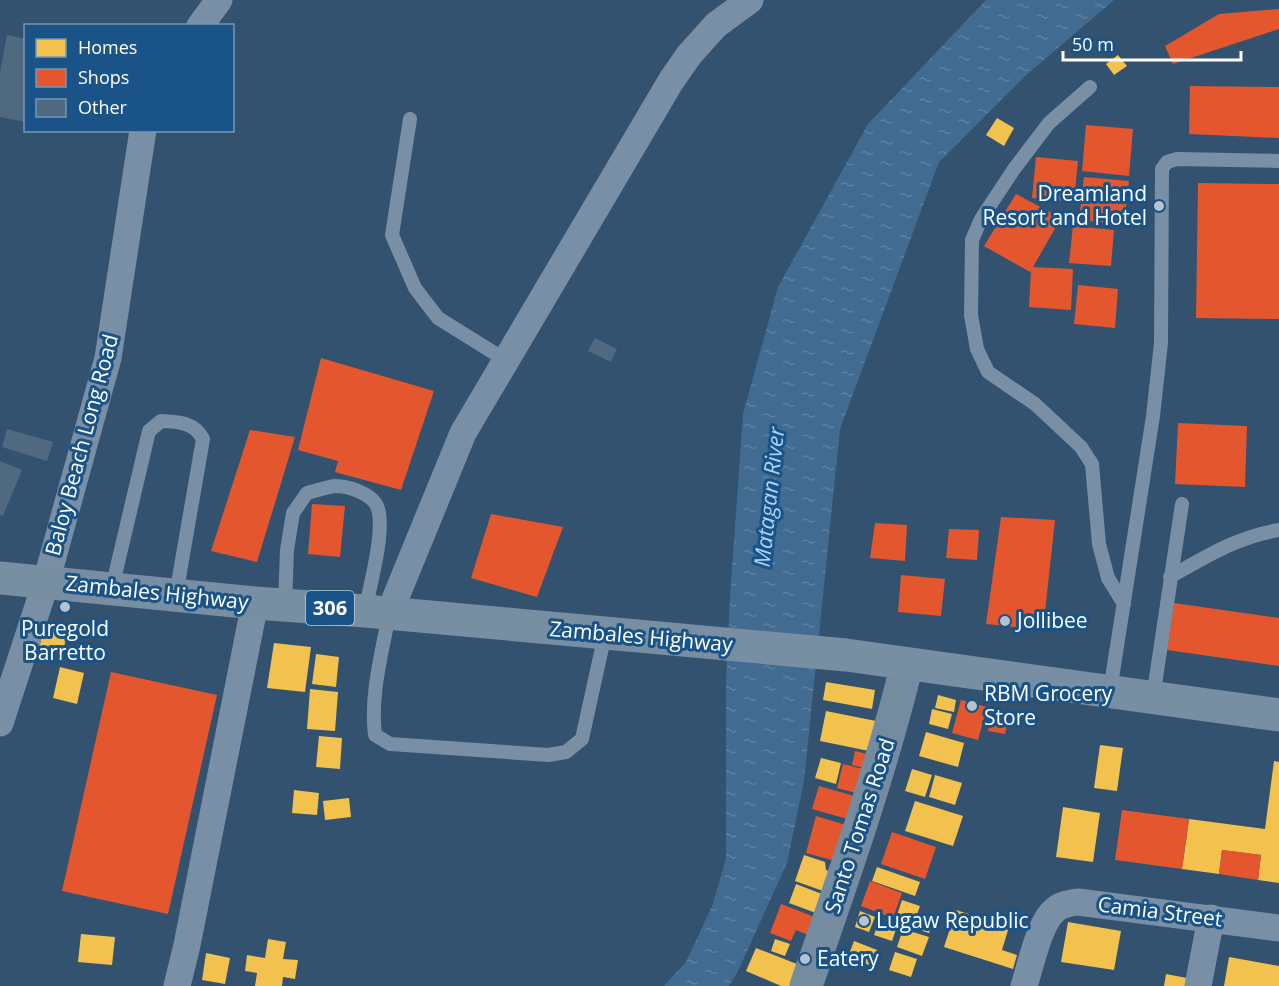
<svg xmlns="http://www.w3.org/2000/svg" width="1279" height="986" viewBox="0 0 1279 986" font-family="'Open Sans',sans-serif">
	<defs>
		<pattern id="water-ripples" width="26" height="14" patternUnits="userSpaceOnUse" patternTransform="scale(1.5)"><rect width="26" height="14" fill="#416b90"/><path d="M2 4q2-2 4 0t4 0M15 11q2-2 4 0t4 0" fill="none" stroke="#5e81a1"/></pattern>
	</defs>
	<rect width="100%" height="100%" fill="#32526f"/>
	<path fill="url(#water-ripples)" d="M986 0H1114L1024 77 939 162 840 429 804 781 787 863 738 971 729 986H664L686 962 712 906 726 859V679L730 597 743 414 778 287 868 124Z"/>
	<path fill="#f2c14e" d="M1118 55 1127 66 1114 75 1106 64Z
		M997 118 1014 128 1004 146 986 135Z
		M44 626 67 631 63 654 39 649Z
		M274 643 311 647 305 692 267 688Z
		M316 654 339 657 336 687 312 684Z
		M60 667 84 673 77 704 53 698Z
		M826 682 875 690 872 709 823 700Z
		M310 689 338 692 335 731 307 729Z
		M938 695 956 700 954 712 935 708Z
		M932 709 952 714 948 729 929 724Z
		M826 711 876 721 869 751 820 741Z
		M926 732 964 743 958 767 919 756Z
		M319 736 342 738 340 769 316 767Z
		M1100 745 1123 748 1117 791 1094 788Z
		M821 758 841 763 836 784 815 778Z
		M1274 761 1279 762V883L1258 880 1261 855 1222 850 1219 874 1182 869 1189 819 1265 829Z
		M912 769 932 775 925 797 905 791Z
		M935 775 962 783 955 805 929 797Z
		M294 790 319 793 317 815 292 813Z
		M349 798 351 817 325 820 323 801Z
		M915 801 963 816 953 846 905 831Z
		M1063 807 1100 813 1093 862 1056 857Z
		M804 855 825 862 826 870 841 875 834 895 795 881Z
		M877 867 920 882 915 896 872 881Z
		M796 884 822 894 816 913 789 903Z
		M902 900 920 906 913 926 895 921Z
		M956 910 1009 927 1002 950 1017 955 1013 969 944 947Z
		M860 911 875 917 869 932 855 927Z
		M921 915 934 920 929 933 916 929Z
		M1068 922 1121 931 1114 970 1061 962Z
		M878 923 896 929 892 941 874 935Z
		M903 929 929 937 922 956 897 947Z
		M81 934 115 937 112 965 78 962Z
		M268 939 286 942 283 959 298 960 295 979 283 977 282 986H255L257 973 245 971 247 955 265 958Z
		M775 939 790 944 785 956 771 951Z
		M854 941 877 950 872 966 848 957Z
		M756 948 807 968 800 986H781L746 971Z
		M895 952 917 959 911 977 889 970Z
		M206 953 230 958 225 984 202 980Z
		M1229 957 1279 966V986H1224Z
		M1166 974 1187 978 1185 986H1164Z"/>
	<path fill="#e4572e" d="M1279 9V29L1173 64 1165 46 1219 14Z
		M1190 86 1279 87V138L1189 134Z
		M1086 125 1133 129 1129 176 1082 171Z
		M1036 157 1078 161 1074 202 1032 198Z
		M1084 177 1129 181 1124 225 1079 220Z
		M1198 183 1279 184V319L1196 318Z
		M1016 194 1061 218 1033 267 1073 269 1071 310 1029 307 1031 270 1030 272 984 246Z
		M1073 226 1114 230 1111 266 1069 263Z
		M1078 285 1118 289 1115 328 1074 324Z
		M321 358 434 391 401 490 335 472 338 461 298 450Z
		M1178 423 1247 426 1245 487 1175 484Z
		M250 430 295 437 257 562 211 551Z
		M312 504 345 506 340 557 308 554Z
		M491 514 563 527 537 597 471 578Z
		M1001 517 1055 520 1043 630 986 624Z
		M875 523 907 525 905 561 870 558Z
		M949 529 979 530 977 560 946 558Z
		M901 575 945 579 941 616 898 612Z
		M1174 603 1279 618V666L1167 650Z
		M111 672 217 695 168 914 62 891Z
		M961 700 987 707 978 740 952 733Z
		M993 708 1010 712 1005 734 988 731Z
		M855 751 879 757 876 771 852 765Z
		M843 764 871 771 864 795 837 788Z
		M819 786 858 797 851 820 812 809Z
		M1122 810 1189 819 1182 869 1115 860Z
		M816 816 856 828 839 862 806 853Z
		M892 832 936 847 925 879 881 864Z
		M1222 850 1261 855 1258 880 1219 874Z
		M870 881 902 893 893 918 861 906Z
		M781 904 825 921 818 939 796 930 791 941 770 933Z"/>
	<path fill="#4f6980" d="M7 35 26 39V122L0 117V72Z
		M595 338 617 349 611 362 588 351Z
		M7 429 53 442 47 461 2 447Z
		M0 461 22 470 3 516 0 515Z"/>
	<g fill="none" stroke-linecap="round" stroke-linejoin="round">
		<path stroke="#798fa5" stroke-width="14" d="M1090 87 1049 123 1014 169 981 219 972 240 971 315 977 349 988 372 1035 404 1081 447 1092 464 1099 544 1108 578 1124 604
			M410 119 392 235 415 288 438 318 507 361
			M1170 577C1207 556 1237 537 1279 530
			M112 588 149 431 161 421C179 422 194 422 203 439L176 595
			M285 604 287 550 293 513 307 493C316 491 326 487 335 486 349 486 374 494 378 509 385 532 370 585 365 611
			M389 614C382 653 370 695 375 735L390 744 548 755 566 752 582 739 605 634
			M1110 691 1153 416 1161 343 1162 169 1167 162 1177 159 1279 161
			M1153 698 1182 504"/>
		<path stroke="#798fa5" stroke-width="27" d="M200 26 219 0
			M389 614 463 433 671 81 689 55 716 25 750 0
			M0 723 46 582 108 358 143 130
			M177 986 187 945 255 603
			M1024 986C1031 965 1039 922 1056 909 1062 904 1071 903 1078 902L1279 928
			M1198 986 1211 918"/>
		<path stroke="#758ca0" stroke-width="33" d="M806 986C843 878 880 775 907 664"/>
		<path stroke="#788ea2" stroke-width="33" d="M0 578 255 603 365 611 846 655 1279 715"/>
	</g>
	<g fill="#b7c2cd" stroke="#195388" stroke-width="2">
		<circle cx="1159" cy="206" r="6"/>
		<circle cx="65" cy="607" r="6"/>
		<circle cx="1005" cy="621" r="6"/>
		<circle cx="972" cy="706" r="6"/>
		<circle cx="864" cy="921" r="6"/>
		<circle cx="805" cy="959" r="6"/>
	</g>
	<g text-anchor="middle" stroke-width="6" stroke-linejoin="round" paint-order="stroke">
		<rect fill="#195388" stroke="#bacbdb" stroke-width="1.5" x="306" y="591" width="48" height="34" rx="4.5"/>
		<g font-size="20" font-weight="bold" fill="#fff">
			<text x="330" y="615">306</text>
		</g>
		<g font-size="21" fill="#fff" stroke="#195388" text-anchor="start">
			<text x="1147" y="201" text-anchor="end">Dreamland<tspan x="1147" dy="24">Resort and Hotel</tspan></text>
			<text x="1017" y="628">Jollibee</text>
			<text x="65" y="636" text-anchor="middle">Puregold<tspan x="65" dy="24">Barretto</tspan></text>
			<text x="984" y="701">RBM Grocery<tspan x="984" dy="24">Store</tspan></text>
			<text x="876" y="928">Lugaw Republic</text>
			<text x="817" y="966">Eatery</text>
		</g>
		<g font-size="21" fill="#fff" stroke="#195388">
			<text transform="translate(82 445) rotate(-75)" y="7">Baloy Beach Long Road</text>
			<text transform="translate(157 593) rotate(6)" y="7">Zambales Highway</text>
			<text transform="translate(641 637) rotate(5)" y="7">Zambales Highway</text>
			<text transform="translate(860 826) rotate(-72)" y="7">Santo Tomas Road</text>
			<text transform="translate(1160 912) rotate(7)" y="7">Camia Street</text>
		</g>
		<g font-size="22" font-style="italic" fill="#add4f4" stroke="#195388">
			<text transform="translate(769 497) rotate(-84)" y="8">Matagan River</text>
		</g>
	</g>
	<rect x="24" y="24" width="210" height="108" fill="#195388" stroke="#7598b8" stroke-width="1.5"/>
	<rect x="36" y="39" width="30" height="18" fill="#f2c14e" stroke="#7598b8" stroke-width="1.5"/>
	<text x="78" y="54" font-size="18" fill="#ffffff">Homes</text>
	<rect x="36" y="69" width="30" height="18" fill="#e4572e" stroke="#7598b8" stroke-width="1.5"/>
	<text x="78" y="84" font-size="18" fill="#ffffff">Shops</text>
	<rect x="36" y="99" width="30" height="18" fill="#4f6980" stroke="#7598b8" stroke-width="1.5"/>
	<text x="78" y="114" font-size="18" fill="#ffffff">Other</text>
	<path d="M1063 51v9h178v-9" fill="none" stroke="#ffffff" stroke-width="3"/>
	<text x="1072" y="51" font-size="18" fill="#ffffff" stroke="#195388" stroke-width="4.5" paint-order="stroke">50 m</text>
</svg>
